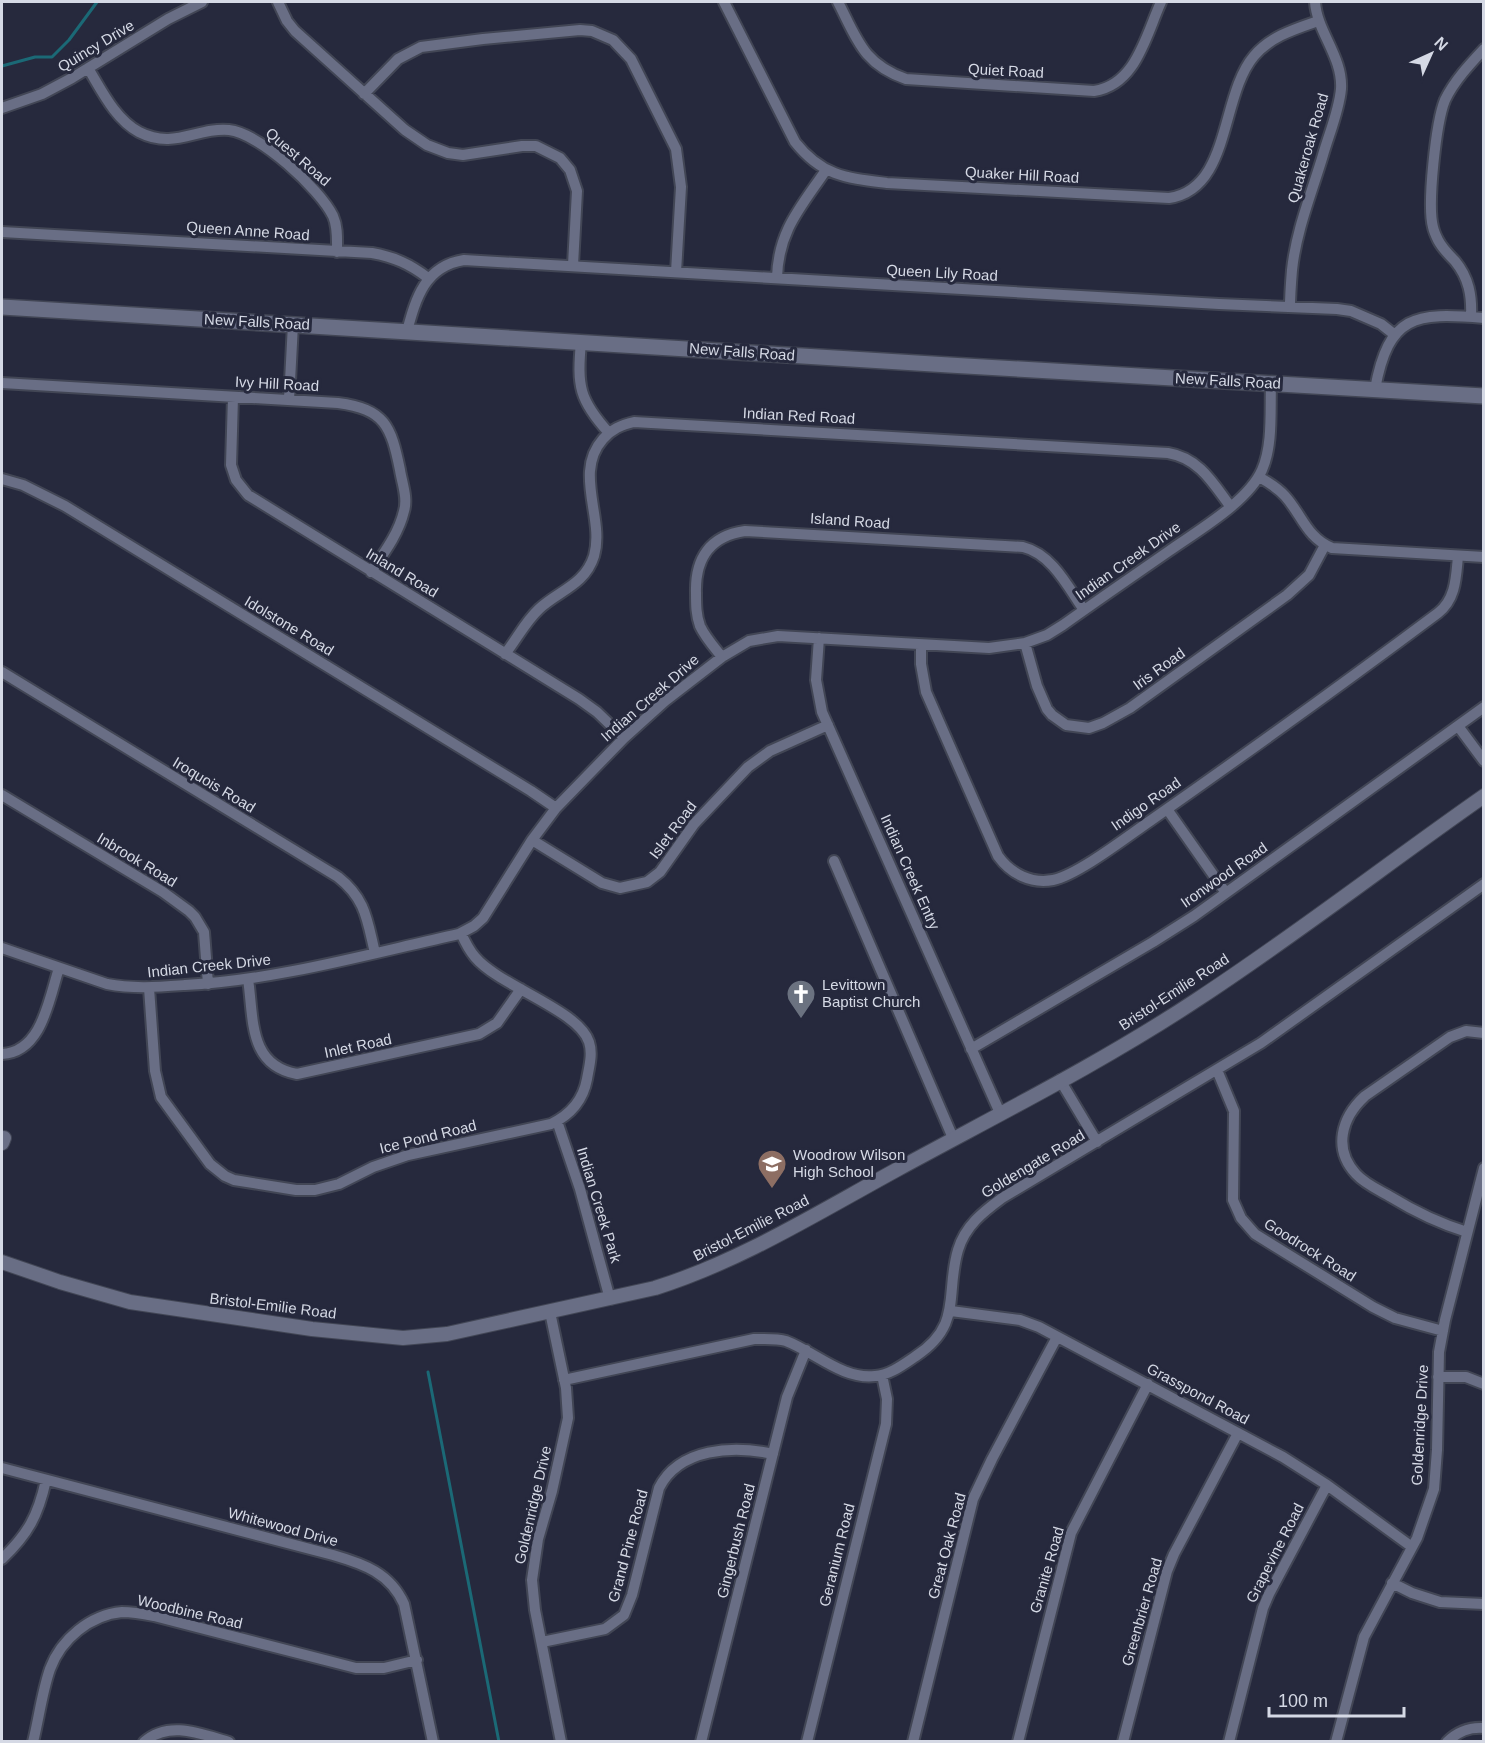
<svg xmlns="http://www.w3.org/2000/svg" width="1485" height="1743" viewBox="0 0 1485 1743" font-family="Arial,sans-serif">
	<rect width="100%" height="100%" fill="#26293d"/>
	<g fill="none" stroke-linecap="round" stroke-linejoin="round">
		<path stroke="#1b6976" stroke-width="3" d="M2 66 35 57H52L69 40 97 2
			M428 1372 499 1742"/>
		<g stroke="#424655" stroke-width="14">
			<path id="minor" d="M278 2 287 21 295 31 405 130 427 145 448 153 463 155 522 146H536L560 158 570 170 577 191 573 265
				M724 2 795 142C822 176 846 178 887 183L1169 198C1231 189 1220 96 1254 56 1271 36 1295 29 1318 21
				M838 2C857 39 863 64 906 79L1094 91C1136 85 1146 35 1161 2
				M88 68C102 91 115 119 139 132 174 150 197 127 229 130 259 133 320 189 333 216 338 227 337 240 337 252
				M364 94 398 59 421 47 483 39 580 30 592 31 613 40 631 59 676 149 681 187 676 272
				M2 108 42 94 72 78 168 19 202 2
				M2 232 372 253C394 257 410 264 428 278
				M777 278C778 231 801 207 826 170
				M1290 307C1290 295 1291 282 1292 270 1296 231 1312 192 1323 155 1329 134 1339 111 1341 89 1343 57 1317 32 1315 2
				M1471 317C1472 296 1469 278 1455 261 1449 255 1442 248 1438 240 1436 236 1434 232 1433 227 1427 205 1436 122 1445 100 1454 81 1470 64 1484 49
				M407 331C416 298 425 266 464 260L1219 304 1337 309 1351 311 1381 324 1395 335
				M581 342C577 386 579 400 609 433
				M2 383 338 403C385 409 391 426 400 470 402 483 408 498 404 511 399 533 384 553 371 572
				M1375 389C1389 315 1414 312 1484 318
				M233 397 231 465 236 480 248 495 579 699 597 712 624 738
				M289 400 293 324
				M1259 477C1268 482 1278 488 1285 496 1302 515 1307 538 1332 548L1484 557
				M2 479 23 485 65 506 531 791 556 808
				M819 638 816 680 822 712 1000 1113
				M1025 643 1037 686 1047 709 1052 715 1066 725 1089 728 1103 723 1130 708 1287 595 1309 575 1325 545
				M921 645V664L926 692 998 856C1011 874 1031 884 1053 880 1078 875 1128 836 1150 821 1247 753 1343 684 1438 613 1456 599 1456 577 1458 556
				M505 654C517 639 525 622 539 609 558 591 585 585 594 556 605 518 573 473 603 439 612 429 621 425 634 422L1168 453C1199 458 1213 483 1230 506
				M722 657C714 647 705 637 700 626 696 615 696 605 696 593 695 559 709 536 745 531L1023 547C1052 554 1068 587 1084 610
				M2 672 338 877C366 899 367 920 375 953
				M1458 726 1484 761
				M2 795 163 892 189 911 195 917 204 932 208 984
				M1167 809 1226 893
				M532 840 602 883 620 888 647 882 660 872 694 824 748 767 770 751 828 725
				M834 861 953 1138
				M2 948 107 984C133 989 158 987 185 985 277 980 368 954 459 934L474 926 483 918 532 840 556 808 624 738 665 701 722 657 749 641 778 636 989 648 1025 643 1047 635 1063 625C1098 600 1133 576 1169 551 1197 531 1248 502 1262 470 1273 445 1270 411 1271 384
				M248 979C254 1019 248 1065 297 1074L479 1034 497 1023 521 989
				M149 988 155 1071 161 1097 210 1164 225 1176 234 1180 296 1190H315L339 1184 373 1167 408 1155 551 1124C570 1115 583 1101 587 1079 589 1067 593 1054 589 1042 579 1010 499 986 475 957 469 950 465 942 461 933
				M971 1049 1153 942 1194 916 1484 707
				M2 1054C42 1052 49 999 59 968
				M1217 1070 1234 1111 1233 1200 1241 1218 1255 1234 1373 1307 1395 1318 1443 1331
				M1060 1080 1097 1142
				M557 1121 580 1189 610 1299
				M1467 1232C1438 1223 1417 1213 1391 1197 1379 1190 1365 1184 1356 1174 1333 1149 1341 1118 1365 1096L1450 1037 1466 1031 1484 1033
				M951 1311 1020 1320 1039 1327 1283 1457 1327 1485 1412 1547
				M550 1312 566 1388 568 1418 552 1491 538 1539 532 1580 535 1610 561 1742
				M1438 1377H1466L1484 1384
				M564 1380 754 1339C765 1339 776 1338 786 1341 815 1352 843 1380 875 1376 890 1375 904 1364 916 1356 963 1325 945 1294 958 1250 965 1226 983 1212 1002 1198L1261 1043 1484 884
				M2 1468 333 1555C364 1564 390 1573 404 1604L433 1742
				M2 1559C28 1534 38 1516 46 1480
				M1392 1583 1412 1593 1440 1602 1484 1604
				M542 1642 605 1629 624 1615 632 1595 659 1488C679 1448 733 1445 773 1454
				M33 1742C39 1718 42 1692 50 1669 61 1639 90 1615 122 1612 133 1612 144 1614 154 1616L356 1668H384L417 1660
				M144 1742C169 1720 201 1734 229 1742
				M701 1742 787 1397 806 1350
				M807 1742 886 1424 887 1399 882 1375
				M913 1742 973 1499 992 1459 1057 1337
				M1018 1742 1071 1533 1148 1384
				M1123 1742 1167 1571 1174 1554 1238 1433
				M1229 1742 1263 1608 1269 1594 1327 1485
				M1336 1742 1364 1637 1417 1538 1434 1489 1437 1450 1439 1352 1445 1320 1484 1168
				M1447 1742C1458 1731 1469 1727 1484 1728"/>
		</g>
		<g stroke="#424655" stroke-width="16">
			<path id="tertiary" d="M2 1143 4 1138
				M2 1262 60 1282 130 1302 312 1329 403 1338 447 1334 655 1288C741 1261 819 1212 898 1169 999 1114 1103 1062 1198 999 1296 935 1388 863 1484 796"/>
		</g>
		<g stroke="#424655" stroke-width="18">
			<path id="secondary" d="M2 307 949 365 1484 396"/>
		</g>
		<use href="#minor" stroke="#696e85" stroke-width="10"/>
		<use href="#tertiary" stroke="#696e85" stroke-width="14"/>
		<use href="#secondary" stroke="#696e85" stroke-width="15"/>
	</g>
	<defs>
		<g id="church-pin" transform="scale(1.5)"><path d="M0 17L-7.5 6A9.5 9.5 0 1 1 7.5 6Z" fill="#6b7280" stroke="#26293d"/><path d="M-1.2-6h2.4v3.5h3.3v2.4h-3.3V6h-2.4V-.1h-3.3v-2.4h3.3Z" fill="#fff"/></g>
		<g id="school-pin" transform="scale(1.5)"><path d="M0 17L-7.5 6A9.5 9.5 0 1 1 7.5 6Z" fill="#8d6e63" stroke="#26293d"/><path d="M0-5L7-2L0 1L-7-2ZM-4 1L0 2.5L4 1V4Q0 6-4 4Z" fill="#fff"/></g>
	</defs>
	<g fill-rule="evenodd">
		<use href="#church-pin" x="801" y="994"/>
		<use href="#school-pin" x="772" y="1164"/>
	</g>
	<g text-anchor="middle" stroke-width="6" stroke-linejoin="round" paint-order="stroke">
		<g font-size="15" fill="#d5d9e5" stroke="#26293d">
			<text transform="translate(96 46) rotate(-31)" y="5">Quincy Drive</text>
			<text transform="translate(1006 71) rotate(3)" y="5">Quiet Road</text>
			<text transform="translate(1308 148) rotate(-74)" y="5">Quakeroak Road</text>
			<text transform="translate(298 157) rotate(41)" y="5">Quest Road</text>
			<text transform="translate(1022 175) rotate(3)" y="5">Quaker Hill Road</text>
			<text transform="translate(248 231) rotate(4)" y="5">Queen Anne Road</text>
			<text transform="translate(942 273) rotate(3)" y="5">Queen Lily Road</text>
			<text transform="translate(257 322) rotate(3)" y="5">New Falls Road</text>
			<text transform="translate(742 352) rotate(4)" y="5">New Falls Road</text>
			<text transform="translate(1228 381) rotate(3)" y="5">New Falls Road</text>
			<text transform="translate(277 384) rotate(3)" y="5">Ivy Hill Road</text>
			<text transform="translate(799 416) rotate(3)" y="5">Indian Red Road</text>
			<text transform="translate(850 521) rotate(4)" y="5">Island Road</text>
			<text transform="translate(1128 561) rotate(-35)" y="5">Indian Creek Drive</text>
			<text transform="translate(402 573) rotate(31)" y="5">Inland Road</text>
			<text transform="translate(289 626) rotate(31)" y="5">Idolstone Road</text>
			<text transform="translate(1159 669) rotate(-36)" y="5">Iris Road</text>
			<text transform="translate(650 698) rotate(-41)" y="5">Indian Creek Drive</text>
			<text transform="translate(214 785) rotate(31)" y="5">Iroquois Road</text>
			<text transform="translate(1146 804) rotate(-35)" y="5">Indigo Road</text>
			<text transform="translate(673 830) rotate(-53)" y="5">Islet Road</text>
			<text transform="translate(137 860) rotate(31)" y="5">Inbrook Road</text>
			<text transform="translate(910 872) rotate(66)" y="5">Indian Creek Entry</text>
			<text transform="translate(1224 875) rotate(-35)" y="5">Ironwood Road</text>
			<text transform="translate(209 966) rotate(-6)" y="5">Indian Creek Drive</text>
			<text transform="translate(1174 992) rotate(-33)" y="5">Bristol-Emilie Road</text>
			<text transform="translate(358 1046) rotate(-12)" y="5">Inlet Road</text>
			<text transform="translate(428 1137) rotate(-14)" y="5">Ice Pond Road</text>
			<text transform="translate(1033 1164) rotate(-31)" y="5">Goldengate Road</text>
			<text transform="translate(599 1205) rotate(73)" y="5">Indian Creek Park</text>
			<text transform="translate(751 1228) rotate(-27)" y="5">Bristol-Emilie Road</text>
			<text transform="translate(1310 1250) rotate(32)" y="5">Goodrock Road</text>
			<text transform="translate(273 1306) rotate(7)" y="5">Bristol-Emilie Road</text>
			<text transform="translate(1198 1394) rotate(28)" y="5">Grasspond Road</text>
			<text transform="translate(1420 1425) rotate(-87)" y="5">Goldenridge Drive</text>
			<text transform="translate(533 1505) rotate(-77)" y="5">Goldenridge Drive</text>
			<text transform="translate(283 1527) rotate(15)" y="5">Whitewood Drive</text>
			<text transform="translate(736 1541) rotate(-76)" y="5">Gingerbush Road</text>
			<text transform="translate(628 1546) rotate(-75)" y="5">Grand Pine Road</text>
			<text transform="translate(947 1546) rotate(-75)" y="5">Great Oak Road</text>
			<text transform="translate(1275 1553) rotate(-63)" y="5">Grapevine Road</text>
			<text transform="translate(837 1555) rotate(-76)" y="5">Geranium Road</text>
			<text transform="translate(1047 1570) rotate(-74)" y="5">Granite Road</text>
			<text transform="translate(190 1612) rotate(13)" y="5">Woodbine Road</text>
			<text transform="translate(1142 1612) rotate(-74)" y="5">Greenbrier Road</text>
		</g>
		<g font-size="15" fill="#d5d9e5" stroke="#26293d" text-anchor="start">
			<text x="822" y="990">Levittown<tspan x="822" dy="17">Baptist Church</tspan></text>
			<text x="793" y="1160">Woodrow Wilson<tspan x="793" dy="17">High School</tspan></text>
		</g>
	</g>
	<rect width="1485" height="1743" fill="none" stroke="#d5d9e5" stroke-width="6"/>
	<g transform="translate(1431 54) rotate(45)" stroke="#26293d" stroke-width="4.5" paint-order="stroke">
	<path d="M0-4.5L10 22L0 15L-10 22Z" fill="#d5d9e5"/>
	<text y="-9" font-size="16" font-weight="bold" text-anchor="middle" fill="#d5d9e5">N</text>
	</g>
	<path d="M1269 1707v9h135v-9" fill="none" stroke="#d5d9e5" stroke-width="3"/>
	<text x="1278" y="1707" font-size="18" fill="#d5d9e5" stroke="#26293d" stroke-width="4.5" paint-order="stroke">100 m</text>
</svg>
